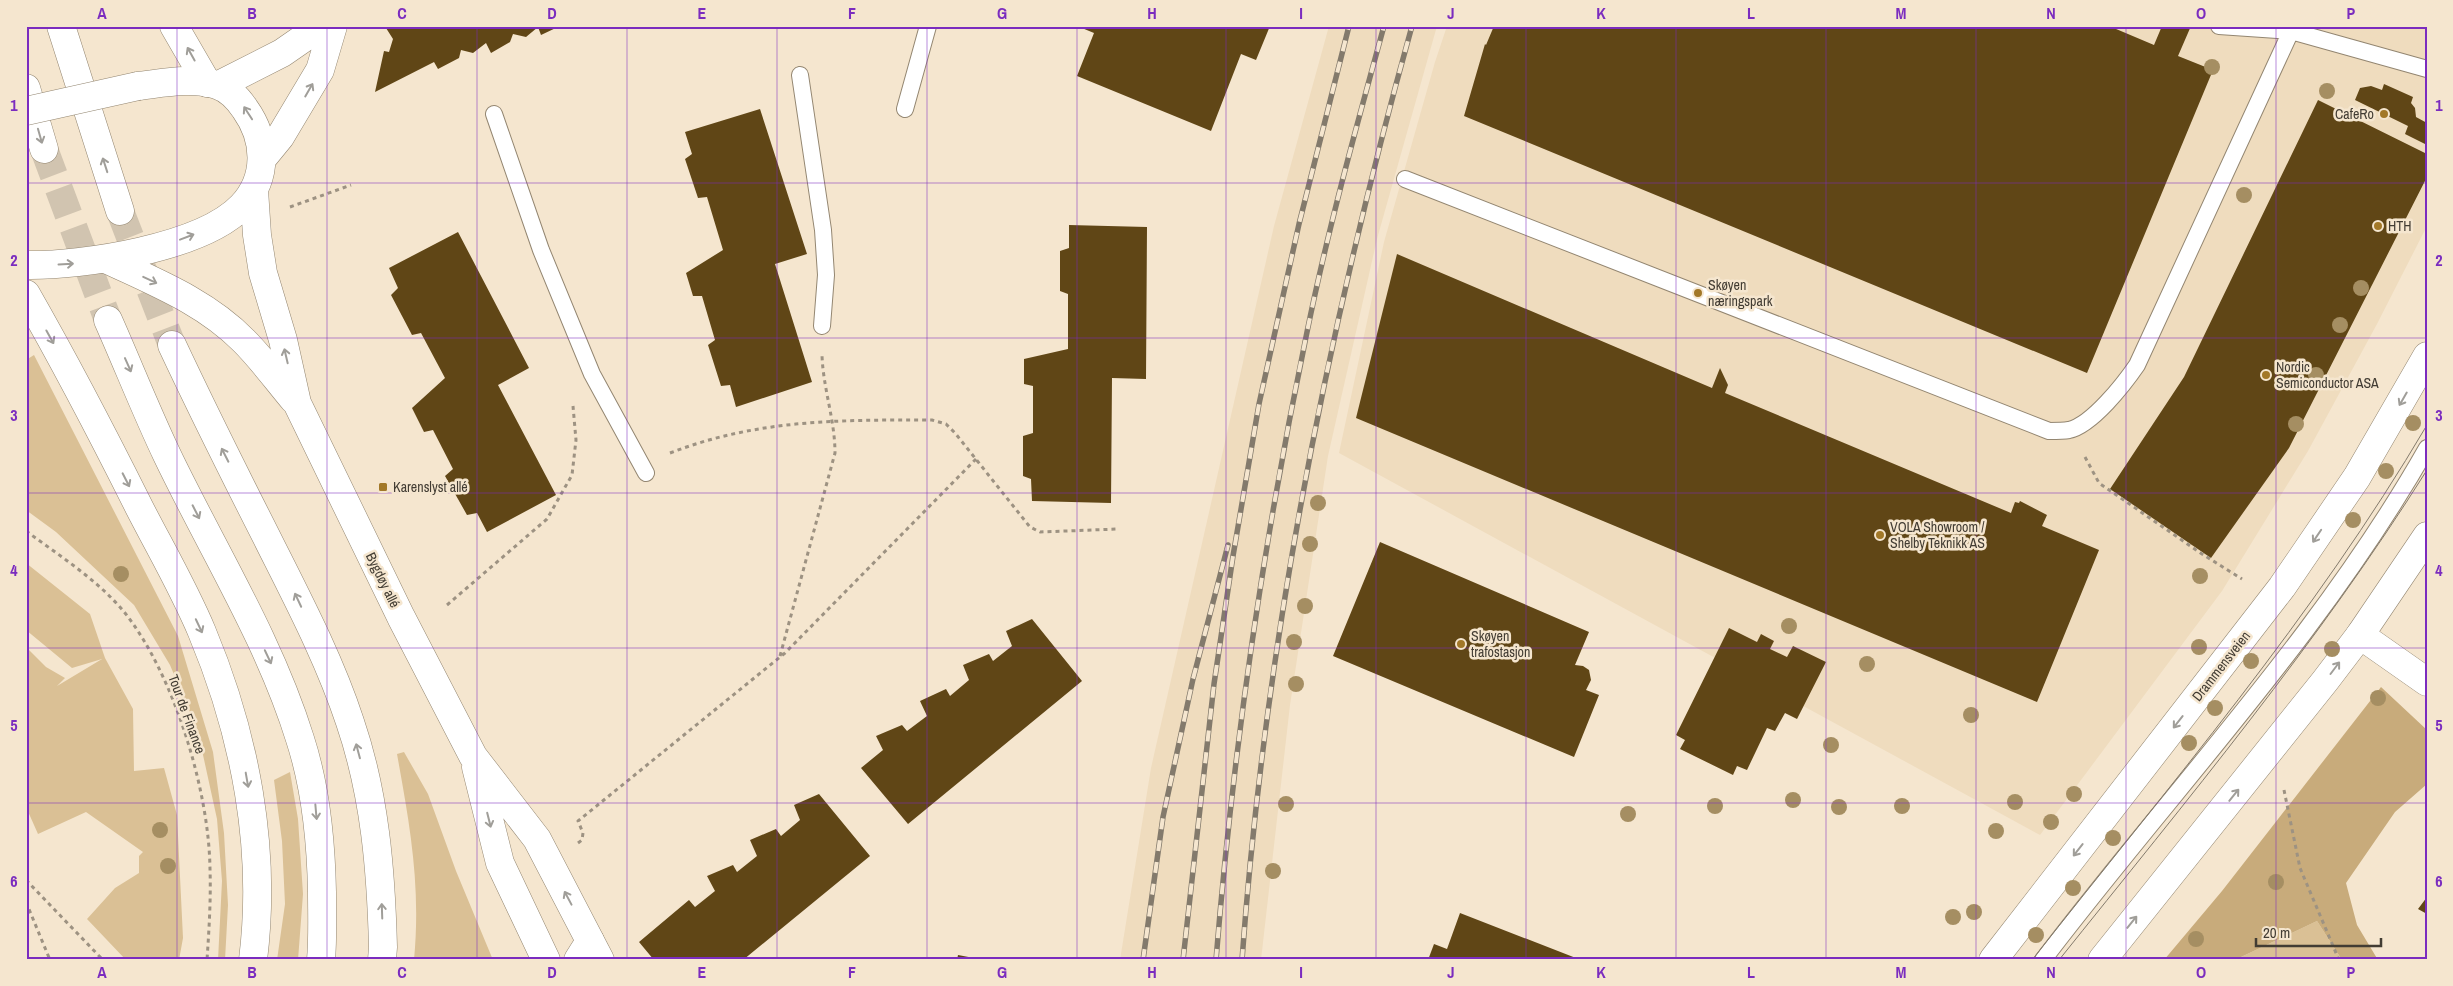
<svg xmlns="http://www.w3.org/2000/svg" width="2453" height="986" viewBox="0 0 2453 986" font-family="'Archivo Narrow',sans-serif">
	<rect width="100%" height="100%" fill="#f5e6cf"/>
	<path fill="#efdcbe" d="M1329 26H1437L1377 239 1328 456 1290 705 1261 960H1120L1151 768 1274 226Z
		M1447 26H2427V226L2377 324 2308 451 2222 591 2040 835 1339 453 1384 242 1435 62Z"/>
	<path fill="#dac095" d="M34 355 178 636 213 752 224 833 228 905 225 960H218L222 881 217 819 198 732 170 665 134 605 56 532 26 510V360Z
		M26 563 90 614 105 658 133 709 134 771 164 768 177 815 183 938 179 960H126L87 919 115 888 139 873V856L143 852 86 812 38 834 26 807V647L46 667 65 678 57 686 102 659 72 668 26 630Z
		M404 752 428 794 456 871 493 960H414C421 886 410 826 397 754Z
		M290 772 298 819 303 894 298 960H277L285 904 282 841 274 780Z
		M2317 921 2342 960H2242L2241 957Z"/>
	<path fill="#c8ab7b" d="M2381 687 2427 730V784L2395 812 2346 883 2357 925 2378 960H2342L2317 921 2241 957 2242 960H2164L2222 891Z"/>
	<path fill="#604616" d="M389 26H560L541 35 538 27 526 37 513 34 510 42 491 53 486 43 473 53 461 50 459 58 438 69 434 62 375 92 384 51 389 52 393 39 386 28Z
		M1077 26H1270L1256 60 1241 54 1211 131 1077 76 1094 33Z
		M1494 26H2109L2154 45 2162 26H2191L2178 56 2213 70 2087 373 1464 116 1485 44 1486 45Z
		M2384 84 2413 97 2411 103 2415 108 2416 117 2427 123V145L2405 134 2408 126 2355 100 2360 88 2371 86 2382 90Z
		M2318 100 2427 154V177L2289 448 2211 558 2110 489 2184 377Z
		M760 109 807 254 775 264 812 382 736 407 730 385 721 386 708 345 715 340 702 296H693L686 273 723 250 707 197 698 198 685 159 692 154 685 132Z
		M1069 225 1147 227 1146 379 1112 378 1111 503 1032 501 1031 479 1023 476V436L1033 433V386L1024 384V359L1068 349V294L1060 291V251L1069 248Z
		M458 232 529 368 498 385 556 495 487 532 477 513 467 515 445 476 453 469 433 430 424 432 412 408 445 378 421 333 412 335 391 295 398 288 389 268Z
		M1397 254 1712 388 1720 368 1728 385 1725 393 2011 513 2015 502 2019 503 2020 501 2047 515 2042 526 2099 550 2037 702 1356 418Z
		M1380 542 1589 632 1575 665 1583 666 1589 670 1591 680 1586 690 1599 695 1574 757 1333 656Z
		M1032 619 1082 681 908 824 861 768 883 750 876 736 902 725 907 731 927 716 920 701 946 689 950 696 969 680 963 665 989 654 993 661 1012 646 1006 631Z
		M1729 628 1757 642 1761 634 1774 641 1770 649 1787 657 1793 646 1826 662 1797 719 1785 713 1775 731 1767 728 1747 770 1737 766 1733 775 1680 749 1685 740 1676 735Z
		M819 794 870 856 743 960H654L639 942 689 900 695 907 715 891 707 876 733 865 737 872 757 856 750 840 776 829 781 836 800 820 794 805Z
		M2427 897V914L2418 909Z
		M1460 913 1581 960H1428L1434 944 1447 949Z
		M958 955 979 959V960H957Z"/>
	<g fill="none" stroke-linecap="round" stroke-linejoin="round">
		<path stroke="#d1c4b0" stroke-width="28" stroke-dasharray="28 14" stroke-linecap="butt" d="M44 149 108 320
			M120 211 172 345"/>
		<g stroke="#938671" stroke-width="18">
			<path id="lane" d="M2219 26 2291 31 2293 26
				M800 75 823 230 826 275 822 326
				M905 109 928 26
				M494 114 541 250 592 374 646 473
				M1405 179 2049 431C2056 431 2063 431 2069 430 2092 425 2124 384 2137 365L2291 31 2427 69
				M2043 960C2172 790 2321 635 2427 448"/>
		</g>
		<g stroke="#938671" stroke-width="29">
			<path id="street" d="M2360 635 2427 682"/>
		</g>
		<g stroke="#938671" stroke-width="29">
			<path id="secondary" d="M219 85 282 53 321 26
				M262 159 280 137 320 70 333 26
				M254 190 257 235 263 273 283 340 297 403 401 617 473 756 537 839 600 960
				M106 259C155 282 206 302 244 341 262 359 278 381 294 400
				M26 265C82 266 202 248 242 206 268 178 267 140 245 109 239 100 229 89 217 85 192 77 164 83 138 86
				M476 767 500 863 546 960"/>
		</g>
		<g stroke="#938671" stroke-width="29">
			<path id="primary" d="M1993 960 2282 587 2357 477 2427 356
				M2102 960 2325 681 2360 635 2427 536"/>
		</g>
		<g stroke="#938671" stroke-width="29">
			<path id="highway" d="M61 26 120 211
				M174 26 207 83
				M26 88 44 149
				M26 294C66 364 103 435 139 507 160 548 184 589 202 632 245 735 267 848 253 960
				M108 320C128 365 146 411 167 455 212 549 269 639 300 739 316 788 321 840 322 892 322 915 323 937 321 960
				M172 345C202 409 234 473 266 536 296 596 329 658 350 722 375 795 381 871 383 947L382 960
				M578 960 590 941"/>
		</g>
		<path stroke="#9d9282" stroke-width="3" stroke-dasharray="4 4" stroke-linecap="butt" d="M290 207 351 185
			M670 453C758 419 840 420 932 420L946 424 955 433 1030 527 1040 532 1118 529
			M2085 457 2099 483 2202 554 2242 579
			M26 531C60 556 99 581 125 613 174 675 209 790 210 869 211 899 209 930 207 960
			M447 605 547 519 572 475 576 440 573 406
			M780 656 835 453C835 420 823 388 822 355
			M2284 790 2300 868 2339 960
			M578 843 582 840 583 833 578 821 785 653 976 459
			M26 880 103 960
			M26 902 50 960"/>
		<use href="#lane" stroke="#fff" stroke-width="16"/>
		<use href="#street" stroke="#fff" stroke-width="28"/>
		<use href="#secondary" stroke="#fff" stroke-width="28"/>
		<use href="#primary" stroke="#fff" stroke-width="28"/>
		<use href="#highway" stroke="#fff" stroke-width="28"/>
		<path stroke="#837a6c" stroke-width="1" d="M2032 960C2169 786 2314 617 2427 425
			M2059 960C2187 800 2318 643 2427 470"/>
		<g stroke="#837a6c" stroke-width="5.5">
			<path id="rail" d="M1143 960 1163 817 1193 679 1228 545
				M1183 960 1214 684 1233 556 1259 404 1299 224 1349 26
				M1216 960C1233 749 1264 539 1307 332 1328 229 1356 128 1384 26
				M1242 960C1265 643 1327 331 1412 26"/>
		</g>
		<use href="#rail" stroke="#f5e6cf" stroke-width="4" stroke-dasharray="11" stroke-linecap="butt"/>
		<g stroke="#938671" stroke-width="29" stroke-linecap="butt">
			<path id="secondary-bridge" d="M26 111 138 86"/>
		</g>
		<use href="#secondary-bridge" stroke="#fff" stroke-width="28"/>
	</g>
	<g fill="#a58e62">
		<circle cx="2212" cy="67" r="8"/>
		<circle cx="2327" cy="91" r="8"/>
		<circle cx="2244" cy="195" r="8"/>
		<circle cx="2361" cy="288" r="8"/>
		<circle cx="2340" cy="325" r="8"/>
		<circle cx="2316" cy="375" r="8"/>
		<circle cx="2413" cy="423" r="8"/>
		<circle cx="2296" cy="424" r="8"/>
		<circle cx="2386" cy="471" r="8"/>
		<circle cx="1318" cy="503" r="8"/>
		<circle cx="2353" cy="520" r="8"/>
		<circle cx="1310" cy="544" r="8"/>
		<circle cx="121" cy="574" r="8"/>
		<circle cx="2200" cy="576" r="8"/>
		<circle cx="1305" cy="606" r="8"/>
		<circle cx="1789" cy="626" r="8"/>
		<circle cx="1294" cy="642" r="8"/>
		<circle cx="2199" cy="647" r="8"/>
		<circle cx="2332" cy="649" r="8"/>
		<circle cx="2251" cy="661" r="8"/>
		<circle cx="1867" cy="664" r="8"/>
		<circle cx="1296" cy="684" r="8"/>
		<circle cx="2378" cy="698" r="8"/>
		<circle cx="2215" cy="708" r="8"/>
		<circle cx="1971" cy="715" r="8"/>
		<circle cx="2189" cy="743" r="8"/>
		<circle cx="1831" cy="745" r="8"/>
		<circle cx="2074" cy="794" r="8"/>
		<circle cx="1793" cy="800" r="8"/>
		<circle cx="2015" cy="802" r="8"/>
		<circle cx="1286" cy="804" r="8"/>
		<circle cx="1715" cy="806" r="8"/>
		<circle cx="1902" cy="806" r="8"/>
		<circle cx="1839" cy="807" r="8"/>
		<circle cx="1628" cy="814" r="8"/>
		<circle cx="2051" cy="822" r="8"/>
		<circle cx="160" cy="830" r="8"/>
		<circle cx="1996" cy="831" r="8"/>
		<circle cx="2113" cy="838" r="8"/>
		<circle cx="168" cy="866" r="8"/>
		<circle cx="1273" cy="871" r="8"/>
		<circle cx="2276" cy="882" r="8"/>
		<circle cx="2073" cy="888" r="8"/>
		<circle cx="1974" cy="912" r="8"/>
		<circle cx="1953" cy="917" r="8"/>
		<circle cx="2036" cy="935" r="8"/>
		<circle cx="2196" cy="939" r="8"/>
	</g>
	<defs><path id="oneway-shaft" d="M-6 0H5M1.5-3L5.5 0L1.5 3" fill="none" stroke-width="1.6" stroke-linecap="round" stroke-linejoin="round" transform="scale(1.25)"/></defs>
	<g stroke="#a09e99">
		<use href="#oneway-shaft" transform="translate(191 54) rotate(-119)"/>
		<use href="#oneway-shaft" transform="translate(309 90) rotate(-60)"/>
		<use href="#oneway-shaft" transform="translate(248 113) rotate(-123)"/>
		<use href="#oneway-shaft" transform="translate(40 136) rotate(74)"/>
		<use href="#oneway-shaft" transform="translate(105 165) rotate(-108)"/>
		<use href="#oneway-shaft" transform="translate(187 237) rotate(-21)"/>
		<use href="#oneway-shaft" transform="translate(66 264) rotate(-3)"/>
		<use href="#oneway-shaft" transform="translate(150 280) rotate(25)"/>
		<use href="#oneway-shaft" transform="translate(50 337) rotate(61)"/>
		<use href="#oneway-shaft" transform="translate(286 356) rotate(-103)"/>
		<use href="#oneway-shaft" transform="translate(128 365) rotate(66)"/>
		<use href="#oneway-shaft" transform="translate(2403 399) rotate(120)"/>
		<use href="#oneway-shaft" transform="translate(225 455) rotate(-117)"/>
		<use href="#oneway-shaft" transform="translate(126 480) rotate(63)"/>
		<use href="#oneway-shaft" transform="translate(196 512) rotate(63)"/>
		<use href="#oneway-shaft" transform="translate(2317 536) rotate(124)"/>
		<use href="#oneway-shaft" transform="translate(298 600) rotate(-115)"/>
		<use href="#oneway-shaft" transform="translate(199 626) rotate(65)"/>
		<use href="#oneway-shaft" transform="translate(268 657) rotate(65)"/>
		<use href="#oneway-shaft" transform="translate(2335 668) rotate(-53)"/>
		<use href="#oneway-shaft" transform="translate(2178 722) rotate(128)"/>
		<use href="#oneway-shaft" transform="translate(358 751) rotate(-105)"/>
		<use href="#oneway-shaft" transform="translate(247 780) rotate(80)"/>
		<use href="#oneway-shaft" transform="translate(2234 795) rotate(-51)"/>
		<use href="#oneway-shaft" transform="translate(316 812) rotate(85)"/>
		<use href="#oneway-shaft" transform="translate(489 820) rotate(76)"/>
		<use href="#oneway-shaft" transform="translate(2078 850) rotate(128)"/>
		<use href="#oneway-shaft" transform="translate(568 898) rotate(-118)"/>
		<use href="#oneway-shaft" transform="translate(382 911) rotate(-92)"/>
		<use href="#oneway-shaft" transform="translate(2132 922) rotate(-51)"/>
	</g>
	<path fill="none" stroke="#7b2cbf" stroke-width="1" stroke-opacity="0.55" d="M177 26V960M327 26V960M477 26V960M627 26V960M777 26V960M927 26V960M1077 26V960M1226 26V960M1376 26V960M1526 26V960M1676 26V960M1826 26V960M1976 26V960M2126 26V960M2276 26V960M26 183H2427M26 338H2427M26 493H2427M26 648H2427M26 803H2427"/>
	<g fill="#a27828" stroke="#f5e6cf" stroke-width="2">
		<circle cx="2384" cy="114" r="5"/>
		<circle cx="2378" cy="226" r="5"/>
		<circle cx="1698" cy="293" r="5"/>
		<circle cx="2266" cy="375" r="5"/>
		<rect x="378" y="482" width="10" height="10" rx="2.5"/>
		<circle cx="1880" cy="535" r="5"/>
		<circle cx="1461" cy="644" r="5"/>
	</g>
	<g text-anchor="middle" stroke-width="5" stroke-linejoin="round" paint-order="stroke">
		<g font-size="14" fill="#423c33" stroke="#f5e6cf" text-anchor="start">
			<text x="2374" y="119" text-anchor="end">CafeRo</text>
			<text x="2388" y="231">HTH</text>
			<text x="1708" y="290">Skøyen<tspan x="1708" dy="16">næringspark</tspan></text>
			<text x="2276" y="372">Nordic<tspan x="2276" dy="16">Semiconductor ASA</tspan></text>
			<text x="393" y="492">Karenslyst allé</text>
			<text x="1890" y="532">VOLA Showroom /<tspan x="1890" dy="16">Shelby Teknikk AS</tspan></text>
			<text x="1471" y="641">Skøyen<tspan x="1471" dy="16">trafostasjon</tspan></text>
		</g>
		<g font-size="14" fill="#423c33" stroke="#f5e6cf">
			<text transform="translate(383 580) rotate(64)" y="5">Bygdøy allé</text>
			<text transform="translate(2221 666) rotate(-52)" y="5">Drammensveien</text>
			<text transform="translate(187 714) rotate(70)" y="5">Tour de Finance</text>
		</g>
	</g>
	<rect width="2453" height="986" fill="none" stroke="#f5e6cf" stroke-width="55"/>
	<path d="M2256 938v8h125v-8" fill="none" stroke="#423c33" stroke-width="2.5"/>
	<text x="2263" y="938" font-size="15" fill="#423c33" stroke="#f5e6cf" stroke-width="4" paint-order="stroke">20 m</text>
	<rect x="28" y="28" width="2398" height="930" fill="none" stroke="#7b2cbf" stroke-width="2"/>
	<g font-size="16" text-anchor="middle" font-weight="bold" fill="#7b2cbf">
		<text x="102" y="19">A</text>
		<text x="252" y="19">B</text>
		<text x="402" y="19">C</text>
		<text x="552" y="19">D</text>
		<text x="702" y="19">E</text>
		<text x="852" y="19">F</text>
		<text x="1002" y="19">G</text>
		<text x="1152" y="19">H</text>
		<text x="1301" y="19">I</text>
		<text x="1451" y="19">J</text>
		<text x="1601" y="19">K</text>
		<text x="1751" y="19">L</text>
		<text x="1901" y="19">M</text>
		<text x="2051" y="19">N</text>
		<text x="2201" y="19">O</text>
		<text x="2351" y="19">P</text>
		<text x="14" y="111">1</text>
		<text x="2439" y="111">1</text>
		<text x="14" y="266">2</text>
		<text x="2439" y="266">2</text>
		<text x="14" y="421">3</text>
		<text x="2439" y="421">3</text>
		<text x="14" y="576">4</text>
		<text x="2439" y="576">4</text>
		<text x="14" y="731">5</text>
		<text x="2439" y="731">5</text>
		<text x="14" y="887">6</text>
		<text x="2439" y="887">6</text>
		<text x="102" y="978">A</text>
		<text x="252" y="978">B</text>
		<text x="402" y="978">C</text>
		<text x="552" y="978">D</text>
		<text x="702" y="978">E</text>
		<text x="852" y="978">F</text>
		<text x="1002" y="978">G</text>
		<text x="1152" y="978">H</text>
		<text x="1301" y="978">I</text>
		<text x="1451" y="978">J</text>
		<text x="1601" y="978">K</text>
		<text x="1751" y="978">L</text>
		<text x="1901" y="978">M</text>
		<text x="2051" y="978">N</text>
		<text x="2201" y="978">O</text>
		<text x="2351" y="978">P</text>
	</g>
</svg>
